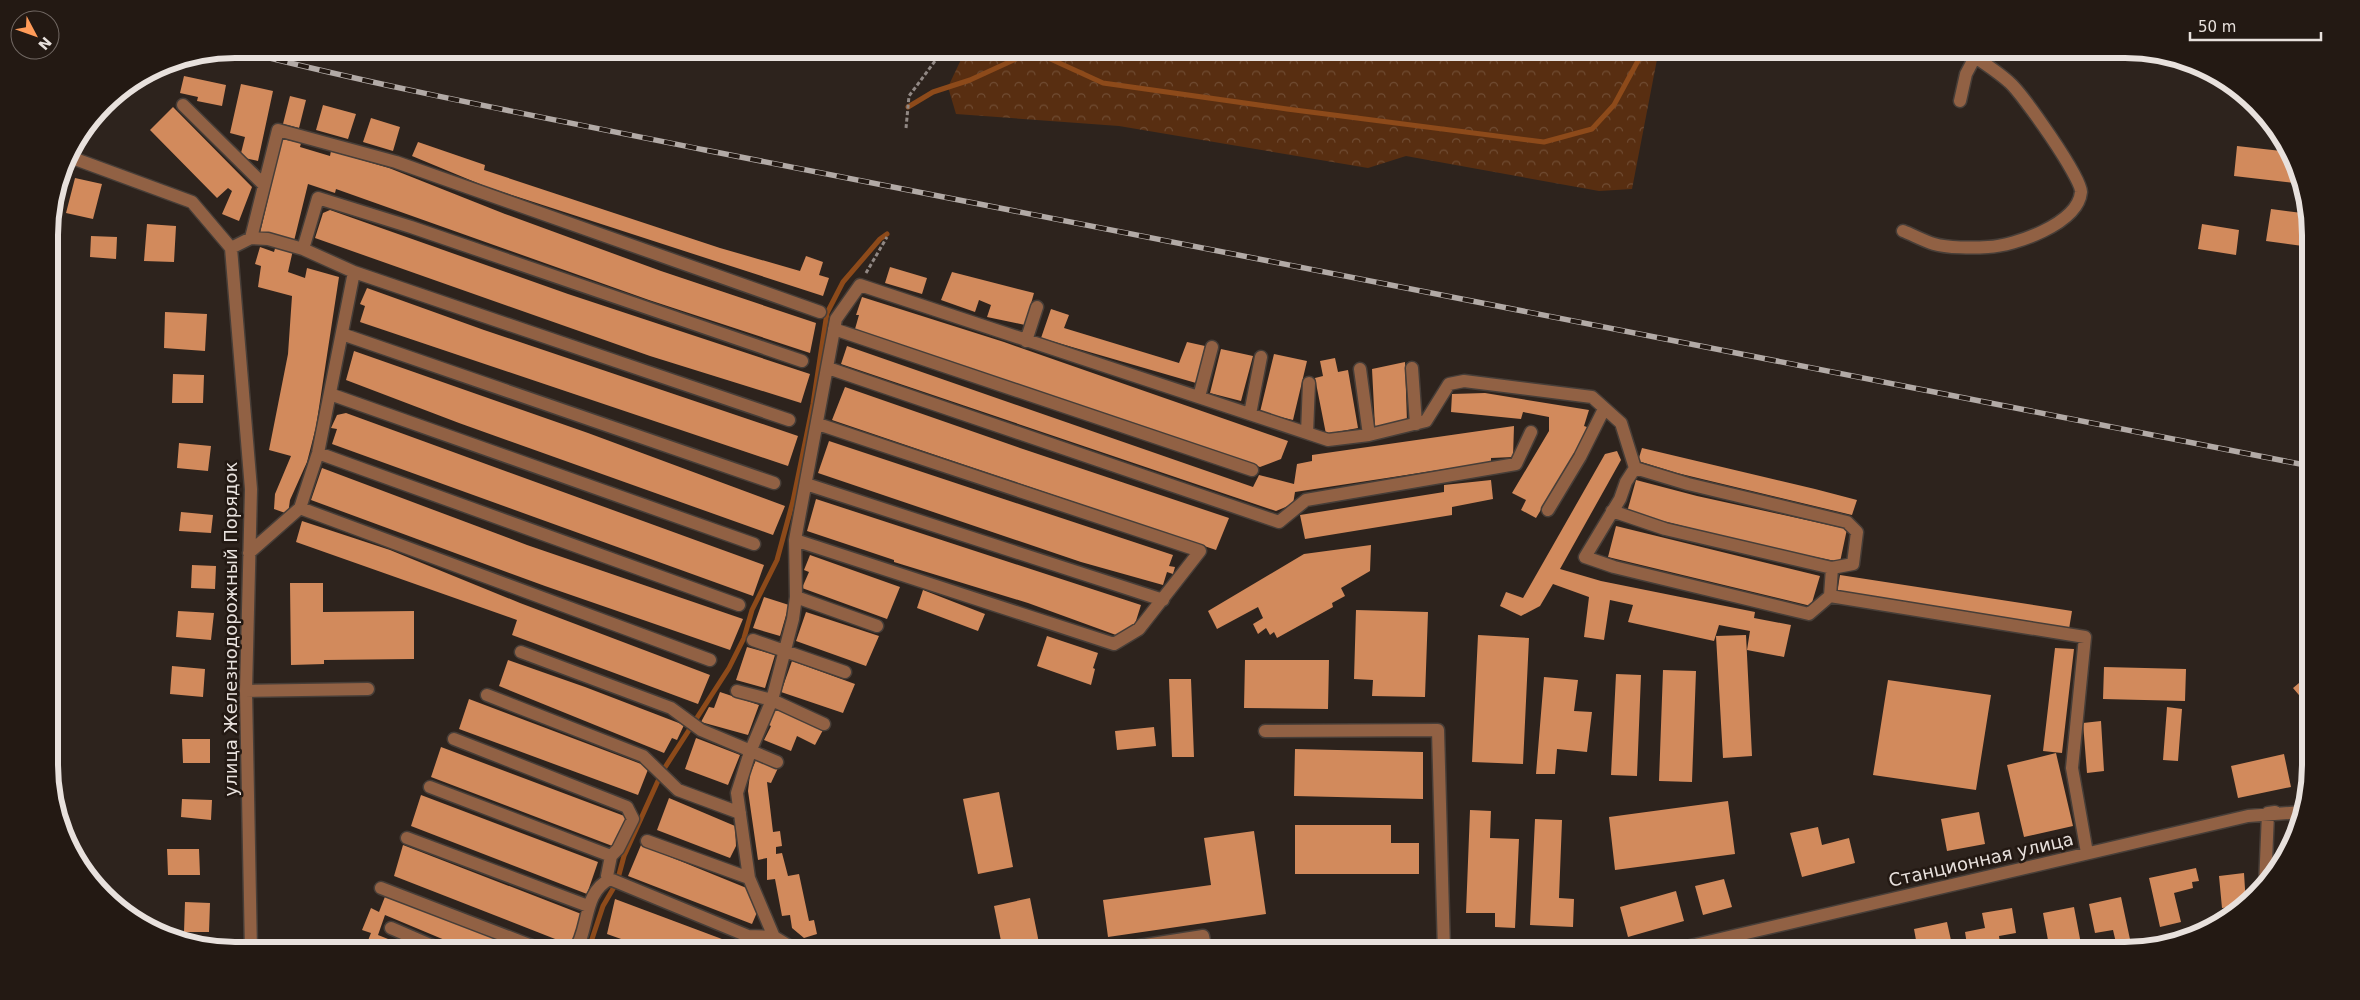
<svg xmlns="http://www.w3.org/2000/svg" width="2360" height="1000" viewBox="0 0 2360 1000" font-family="'DejaVu Sans',sans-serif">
	<defs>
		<pattern id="forest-crowns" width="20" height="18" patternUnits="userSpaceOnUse" patternTransform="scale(1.25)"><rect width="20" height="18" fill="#582e11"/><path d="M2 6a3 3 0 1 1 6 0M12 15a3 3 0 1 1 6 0" fill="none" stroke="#704c33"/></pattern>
	</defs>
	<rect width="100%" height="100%" fill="#2d231d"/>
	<path fill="url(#forest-crowns)" d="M966 49H1659L1632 189 1599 191 1406 156 1368 168 1119 126 956 114 948 87Z"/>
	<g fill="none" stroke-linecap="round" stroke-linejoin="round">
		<path stroke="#8d4a1a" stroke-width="5" d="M908 107 933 92 970 80 1033 51 1103 83 1287 109 1544 142 1592 129 1614 105 1639 59 1641 49
			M588 951 603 906 617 882 624 856 662 772 729 668 744 638 752 610 777 560 793 501 813 404 827 313 843 282 880 239 887 234"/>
	</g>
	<path fill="#d28a5c" d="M184 76 226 85 222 106 197 101 198 97 180 93Z
		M241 84 273 91 258 161 240 157 245 137 230 133Z
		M290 96 306 100 299 128 283 124Z
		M323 105 356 114 348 139 316 130Z
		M173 107 252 187 239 221 222 214 232 191 228 188 217 198 150 130Z
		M371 118 400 127 393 151 363 142Z
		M282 139 301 143 300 147 330 156 331 151 389 168 505 214 661 271 816 323 810 353 649 300 336 189 335 193 308 184 294 241 260 233Z
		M418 142 485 165 484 170 720 248 800 271 806 256 823 262 819 275 829 278 823 296 487 187 412 156Z
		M2237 146 2290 152 2297 164 2303 184 2234 176Z
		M75 178 102 184 93 219 66 213Z
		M2271 209 2310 214V247L2266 241Z
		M330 210 568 294 810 374 801 403 650 356 315 238 323 213Z
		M147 224 176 226 174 262 144 261Z
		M2202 224 2239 230 2236 255 2198 249Z
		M91 236 117 237 116 259 90 257Z
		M276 245 293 250 288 272 305 278 307 268 339 277 316 427 307 462 290 500 288 514 274 509 275 494 291 456 269 450 288 354 292 296 258 287 261 266 255 264 260 247 274 252Z
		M890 267 927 278 922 294 885 283Z
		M952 272 1034 293 1025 325 987 317 991 305 979 300 975 312 941 300Z
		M367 288 484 330 798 436 788 466 360 322 365 306 360 304Z
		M862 297 1004 342 1288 441 1281 459 1260 467 968 369 855 329 859 315H856Z
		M1051 309 1069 315 1064 328 1179 363 1187 342 1205 346 1196 383 1041 338Z
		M165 312 207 314 205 351 164 348Z
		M847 346 1253 487 1259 475 1294 484 1297 464 1312 461V455L1514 426 1513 457 1491 458V462L1295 492 1293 504 1276 511 841 364Z
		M1221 349 1253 356 1241 401 1210 393Z
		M354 351 588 433 785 506 773 535 459 423 346 380Z
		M1274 354 1307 361 1293 420 1260 412Z
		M1335 358 1338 372 1348 370 1358 428 1326 434 1315 378 1323 376 1320 361Z
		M1405 362 1407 422 1375 427 1372 369Z
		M173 374 204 375 203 403H172Z
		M845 387 1020 448 1229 518 1216 550 832 420Z
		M1485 393 1589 410 1584 426 1590 428 1536 518 1521 510 1526 500 1512 493 1549 431V417L1523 412 1521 419 1451 412 1452 394Z
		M346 413 764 565 753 596 332 444 337 429 331 428 337 415Z
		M829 441 1173 555 1169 566 1175 567 1173 574 1167 572 1163 585 1081 562 818 473Z
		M179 443 211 446 208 471 177 468Z
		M1642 448 1815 489 1857 500 1852 515 1677 473 1638 461Z
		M1617 451 1621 460 1560 569 1601 581 1755 612 1754 618 1791 625 1784 657 1747 650 1750 631 1719 625 1714 641 1628 622 1633 605 1610 600 1604 640 1584 637 1589 597 1553 584 1540 606 1521 616 1500 606 1506 592 1523 598 1605 454Z
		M322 468 527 545 743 619 730 650 545 586 311 500Z
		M1491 480 1493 499 1452 507V515L1305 539 1300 515 1444 492V485Z
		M1636 480 1697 496 1847 529 1840 562 1770 548 1627 512Z
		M816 499 1141 605 1135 624 1128 633 1116 635 1028 603 894 562V560L807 531Z
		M181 512 213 515 211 533 179 531Z
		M302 521 390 550 520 603 710 675 698 704 512 635 517 620 296 542Z
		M1616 526 1820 576 1811 606 1608 557Z
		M1371 545 1370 571 1341 588 1345 596 1332 603 1333 607 1277 638 1274 632 1270 635 1266 628 1258 634 1253 624 1263 618 1258 607 1217 629 1208 611 1304 554Z
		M810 555 900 587 887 619 802 588 809 572 804 570Z
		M192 565 216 566 215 589 191 588Z
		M1840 575 2072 611 2069 629 1837 593Z
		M290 583H323V612L414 611V659L324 660V664L291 665Z
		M923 590 985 614 978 631 917 608Z
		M764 597 789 605 780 636 753 628Z
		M1356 610 1428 612 1425 697 1372 696 1373 680 1354 679Z
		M178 611 214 613 211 640 176 637Z
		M806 612 879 636 866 666 796 641Z
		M1478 635 1529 638 1523 764 1472 762Z
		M1746 635 1752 756 1723 758 1716 636Z
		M1047 636 1098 653 1093 668 1095 669 1091 685 1037 666Z
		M747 647 775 655 765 688 736 680Z
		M2311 647V663L2303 654Z
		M2055 648 2074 649 2062 753 2043 751Z
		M508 660 585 687 684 725 677 740 672 738 664 753 499 686Z
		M1245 660H1329L1328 709 1244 708Z
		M792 661 855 684 843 713 781 692Z
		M172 666 205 669 203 697 170 694Z
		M2104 667 2186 669 2185 701 2103 699Z
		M1663 670 1696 671 1692 782 1659 781Z
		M2311 673V695L2304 701 2293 688Z
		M1616 674 1641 675 1637 776 1611 775Z
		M1544 677 1578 680 1574 711 1592 712 1587 752 1557 749 1555 774H1536Z
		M1169 679H1191L1194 757H1172Z
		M1888 680 1991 695 1976 790 1873 775Z
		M720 692 759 705 748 735 701 722 709 707 714 708Z
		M469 699 649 767 638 795 459 729Z
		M2167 707 2182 709 2178 761 2163 760Z
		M774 708 823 730 815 745 797 736 791 751 764 740 771 726 767 724Z
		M2101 721 2104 771 2087 773 2083 723Z
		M1154 727 1156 746 1117 750 1115 731Z
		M2308 733 2311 734V761L2302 758Z
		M696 738 740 755 728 785 685 769Z
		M182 739H210V763H183Z
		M441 747 627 817 615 847 431 777Z
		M1295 749 1423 752V799L1294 796Z
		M2056 753 2073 826 2024 837 2007 765Z
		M2284 754 2291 787 2238 798 2231 766Z
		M756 760 778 768 771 783 767 782 773 832 780 831 782 846 776 847V854L782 853 788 876 799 874 809 921 814 920 817 934 804 938 792 928 790 915 782 916 775 879 767 880V858L758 860 748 791 750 774Z
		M999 792 1013 867 978 874 963 799Z
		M421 795 598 862 587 894 411 826Z
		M669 798 735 826 736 846 730 858 657 830Z
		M182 799 212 800 211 820 181 817Z
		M1728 801 1735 854 1615 870 1609 817Z
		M1470 810 1491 811 1490 838 1519 839 1515 928 1495 927V913H1466Z
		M1979 812 1985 844 1947 851 1941 819Z
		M1535 819 1562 820 1559 898 1574 899 1573 927 1530 925Z
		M1295 825H1391V843H1419V874H1295Z
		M1818 827 1822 845 1849 838 1855 863 1802 877 1790 833Z
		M1254 831 1266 914 1108 937 1103 900 1211 885 1204 838Z
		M403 845 584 915 573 946 394 876Z
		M641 845 749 889 758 910 752 924 628 876Z
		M167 849H199L200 875H168Z
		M2196 868 2199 881 2192 882 2193 888 2174 893 2181 922 2160 927 2149 878Z
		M2244 873 2246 905 2222 908 2219 876Z
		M1724 879 1732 907 1703 915 1695 886Z
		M1676 891 1684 921 1628 937 1620 907Z
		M386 894 524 951H471L385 915 378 935 418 951H374L365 948 371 933 362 930 371 908 379 912Z
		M2121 897 2131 944 2117 947 2113 930 2095 933 2089 904Z
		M1030 898 1039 943 1003 951 994 906Z
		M615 899 754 951H655L607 934Z
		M185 902 210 903 209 932H184Z
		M2074 907 2081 944 2050 951 2043 913Z
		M2012 908 2016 933 1999 936 2000 943 1985 946V951H1968L1965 932 1985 928 1982 913Z
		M2232 909H2242L2232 916Z
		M1947 922 1952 945 1918 951 1914 929Z"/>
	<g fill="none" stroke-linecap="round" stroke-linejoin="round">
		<g stroke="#473e38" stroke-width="15">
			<path id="minor" d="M1960 101 1966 74 1975 57V49
				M183 105 264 185
				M67 156 192 202 231 248 251 489 246 691 251 951
				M1903 231C1913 235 1924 241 1934 244 1947 248 1974 248 1988 247 2014 246 2078 224 2081 192 2082 178 2022 93 2009 82 1999 73 1987 65 1975 57
				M251 238 268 239 303 249
				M231 248 251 238 278 130 396 162 820 312
				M354 272 789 420
				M834 329 1252 470
				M342 334 774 483
				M1026 341 1037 307
				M828 368 1279 522 1306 500 1516 464 1531 432
				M1412 368 1416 424
				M1360 369 1369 435
				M330 394 754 544
				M1199 397 1212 347
				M1250 414 1261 357
				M1307 433 1309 383
				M318 453 739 605
				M1635 468 1626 482 1620 499 1585 557 1614 567 1809 614 1830 596
				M806 484 1163 600
				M300 508 710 660
				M1548 510 1580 457 1604 409
				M1612 511 1665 529 1832 568
				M795 540 1114 644 1139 629 1200 551 818 424
				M249 553 300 508 318 453 354 272 303 249 318 198 411 227 802 361
				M796 597 877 626
				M753 640 845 672
				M521 652 671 708 701 730 777 762
				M246 691 368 689
				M737 691 772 700 824 724
				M487 695 643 756 678 790 740 813
				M1265 731 1438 730 1444 951
				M454 739 627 807 633 819 618 849 611 856
				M430 787 611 856 607 876 610 879 748 936 774 937
				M407 838 588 906
				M647 841 749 878
				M2265 886 2268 813 2275 812
				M381 888 545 951
				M391 928 444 951
				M1120 949 1203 936 1206 951
				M607 950 610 951
				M574 951C590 930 582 893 610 879
				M762 951 774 937
				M797 951 774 937 749 878 737 793 750 752 772 700 793 619 796 597 795 540 836 319 860 285 1328 440 1369 435 1426 421 1449 384 1464 381 1592 397 1621 423 1635 468 1688 484 1847 522 1857 532 1853 564 1832 568 1830 596 2085 637 2072 768 2087 853
				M1669 951 2248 816 2302 812"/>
		</g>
		<path stroke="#918884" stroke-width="3" stroke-dasharray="4 2.5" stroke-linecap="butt" d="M906 128 909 96 944 49
			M866 273 887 237"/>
		<use href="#minor" stroke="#916144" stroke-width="12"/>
		<g stroke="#b2aaa6" stroke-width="5.5">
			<path id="rail" d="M234 49C389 89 548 118 705 150L2310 466"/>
		</g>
		<use href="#rail" stroke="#231913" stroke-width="4" stroke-dasharray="11" stroke-linecap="butt"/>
	</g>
	<g text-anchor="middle" stroke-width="5" stroke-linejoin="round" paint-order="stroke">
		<g font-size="18" fill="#e8e1dd" stroke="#231913">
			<text transform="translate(231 629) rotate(-90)" y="6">улица Железнодорожный Порядок</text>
			<text transform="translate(1981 860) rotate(-13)" y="6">Станционная улица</text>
		</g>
	</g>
	<path d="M0 0H2360V1000H0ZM235 58H2125A177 177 0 0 1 2302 235V765A177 177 0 0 1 2125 942H235A177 177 0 0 1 58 765V235A177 177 0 0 1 235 58Z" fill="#231913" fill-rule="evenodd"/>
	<path fill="none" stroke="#e8e1dd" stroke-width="6" d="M235 58H2125A177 177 0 0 1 2302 235V765A177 177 0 0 1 2125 942H235A177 177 0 0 1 58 765V235A177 177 0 0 1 235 58Z"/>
	<g transform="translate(35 35) rotate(131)"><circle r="24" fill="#231913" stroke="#726964"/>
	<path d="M0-4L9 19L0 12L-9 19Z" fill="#ff9b59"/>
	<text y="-8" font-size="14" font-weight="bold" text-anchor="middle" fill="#e8e1dd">N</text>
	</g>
	<path d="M2190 32v8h131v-8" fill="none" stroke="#e8e1dd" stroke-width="2.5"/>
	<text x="2198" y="32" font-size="15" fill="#e8e1dd" stroke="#231913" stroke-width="4" paint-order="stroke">50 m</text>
</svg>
